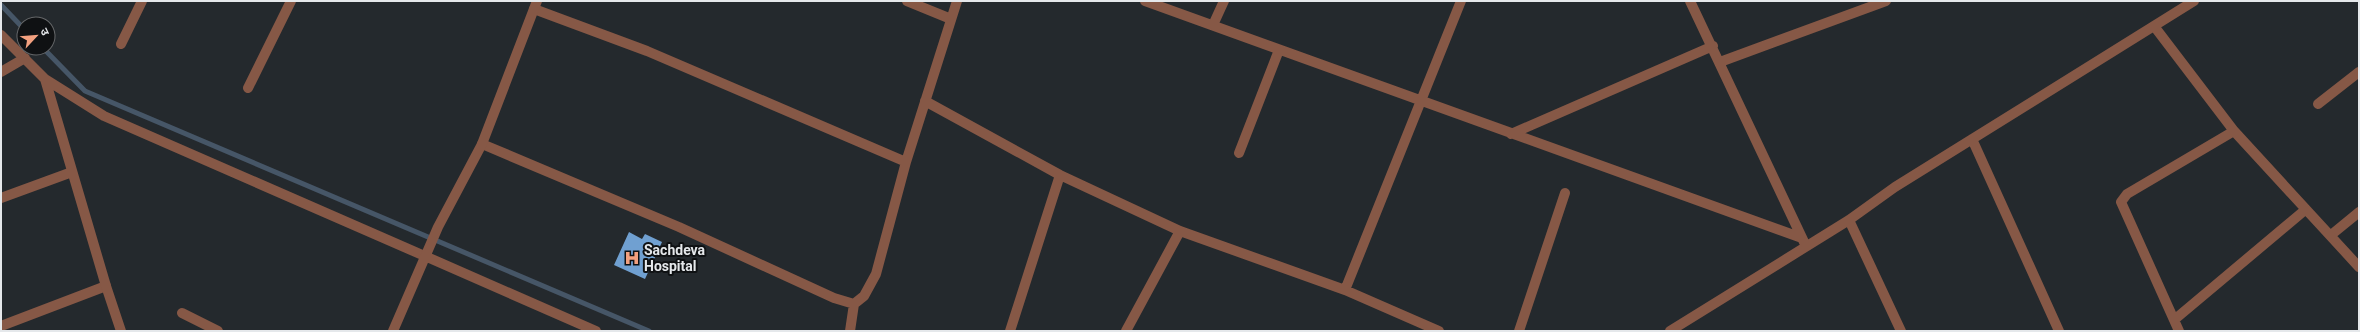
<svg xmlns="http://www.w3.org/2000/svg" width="2360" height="332" viewBox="0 0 2360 332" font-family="Roboto,'Noto Sans Devanagari',sans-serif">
	<rect width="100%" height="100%" fill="#24292d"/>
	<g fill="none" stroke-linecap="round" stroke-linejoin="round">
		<path stroke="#465667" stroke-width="5" d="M1 5 24 29
			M43 48 85 91 649 331"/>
	</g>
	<path fill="#70a0d1" d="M629 232 642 239 645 234 662 242 645 279 614 265Z"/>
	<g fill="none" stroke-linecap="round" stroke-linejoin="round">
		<path stroke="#865846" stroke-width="10" d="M1 326 106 286"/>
		<path stroke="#865846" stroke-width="10" d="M907 1 951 19
			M1145 1 1802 238
			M1690 1 1804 242
			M534 9 647 51 906 162
			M1213 25 1224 1
			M2154 26 2234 131 2359 267
			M1 35 45 79 104 116 427 257
			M121 44 142 1
			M1720 62 1886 1
			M1 72 25 58
			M45 79 106 286 121 331
			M248 88 291 1
			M925 101 1060 175 1180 231 1345 290 1439 331
			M2318 104 2359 72
			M1511 134 1713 46
			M1972 139 2059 331
			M482 144 679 227 834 298 854 304 864 296 876 274 906 162 957 1
			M1239 153 1279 50
			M1 198 72 172
			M1849 220 1901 331
			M2331 235 2359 212
			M1345 290 1461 1
			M182 313 218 331
			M2174 320 2305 210
			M850 331 854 304
			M1010 331 1060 175
			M1126 331 1180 231
			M1519 331 1565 193
			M1670 331 1849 220 1895 187 2194 1
			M2179 331 2121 202 2127 194 2234 131"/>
		<path stroke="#865846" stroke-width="10" d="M427 257 596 331
			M393 331 438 227 482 144 537 1"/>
	</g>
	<defs>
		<g id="hospital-bare" transform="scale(1.2)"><path d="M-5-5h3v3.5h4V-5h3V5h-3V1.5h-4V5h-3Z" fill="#f2a07f" stroke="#0f1113" stroke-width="2.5" paint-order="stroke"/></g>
	</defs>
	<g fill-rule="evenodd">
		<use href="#hospital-bare" x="632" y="258"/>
	</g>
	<g text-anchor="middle" stroke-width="4" stroke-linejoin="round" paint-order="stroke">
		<g font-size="14" font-weight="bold" fill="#e5e8eb" stroke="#0f1113" text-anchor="start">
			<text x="644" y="255">Sachdeva<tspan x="644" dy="16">Hospital</tspan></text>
		</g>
	</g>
	<rect width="2360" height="332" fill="none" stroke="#e5e8eb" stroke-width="4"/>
	<g transform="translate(36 36) rotate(64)"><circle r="19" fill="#0f1113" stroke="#656769"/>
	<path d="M0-3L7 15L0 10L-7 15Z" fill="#f2a07f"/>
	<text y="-6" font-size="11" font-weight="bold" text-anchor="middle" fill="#e5e8eb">उ</text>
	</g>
</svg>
